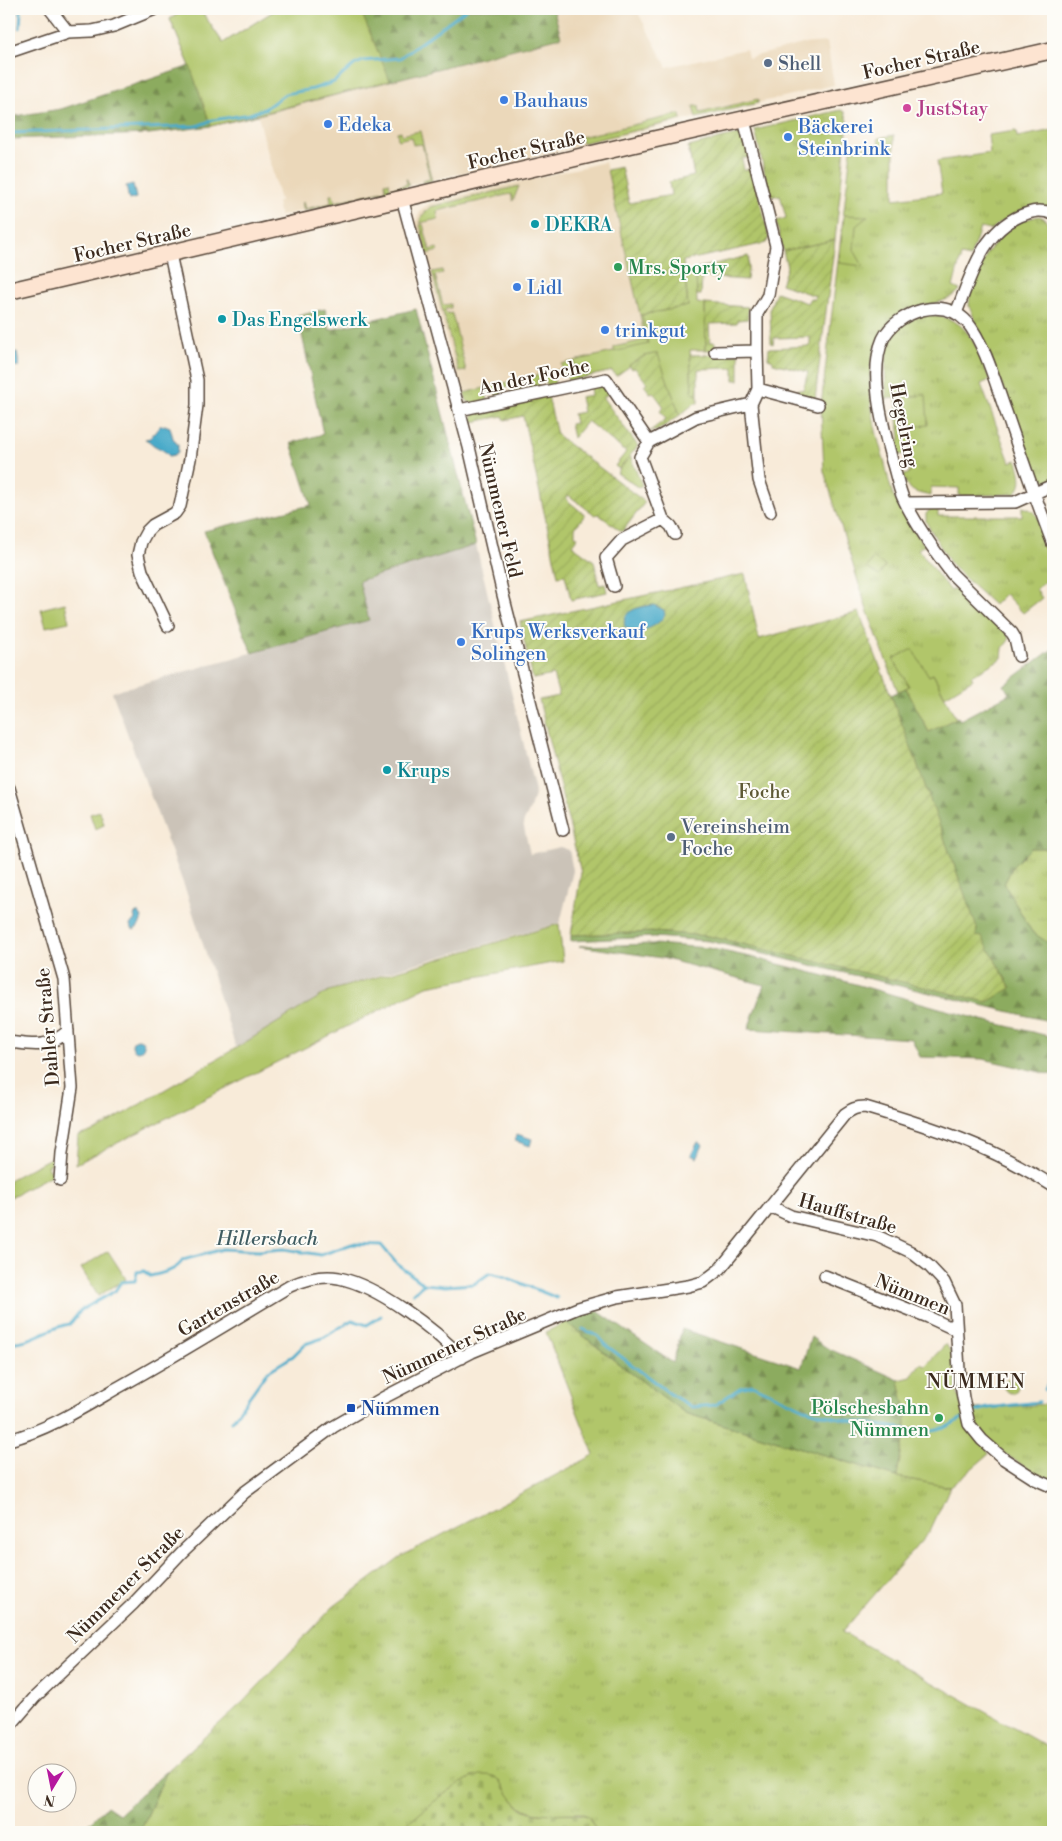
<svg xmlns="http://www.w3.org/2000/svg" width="1062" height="1841" viewBox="0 0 1062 1841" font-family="'Libre Bodoni',serif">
	<defs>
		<pattern id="grass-tufts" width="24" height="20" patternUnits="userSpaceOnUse" patternTransform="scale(1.25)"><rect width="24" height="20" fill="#b1c66a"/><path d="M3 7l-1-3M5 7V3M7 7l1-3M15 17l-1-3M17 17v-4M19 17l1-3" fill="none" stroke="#99aa5b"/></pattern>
		<pattern id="forest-firs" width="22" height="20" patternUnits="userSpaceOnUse" patternTransform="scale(1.25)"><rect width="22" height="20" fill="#8cab5e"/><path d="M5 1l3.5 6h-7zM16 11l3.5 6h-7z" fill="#748b4d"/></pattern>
		<pattern id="cemetery-stones" width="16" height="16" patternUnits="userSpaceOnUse" patternTransform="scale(1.25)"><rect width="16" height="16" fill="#b1c66a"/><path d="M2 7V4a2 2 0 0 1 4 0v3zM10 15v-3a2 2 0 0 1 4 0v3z" fill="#99aa5b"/></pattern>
		<pattern id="garden-furrows" width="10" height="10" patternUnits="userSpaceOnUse" patternTransform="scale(1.25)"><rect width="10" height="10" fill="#b1c66a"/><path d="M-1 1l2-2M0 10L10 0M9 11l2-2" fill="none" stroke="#99aa5b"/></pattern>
	</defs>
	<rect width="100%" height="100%" fill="#fdfcf7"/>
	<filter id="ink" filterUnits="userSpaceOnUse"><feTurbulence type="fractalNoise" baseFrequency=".02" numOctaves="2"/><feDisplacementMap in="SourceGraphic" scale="10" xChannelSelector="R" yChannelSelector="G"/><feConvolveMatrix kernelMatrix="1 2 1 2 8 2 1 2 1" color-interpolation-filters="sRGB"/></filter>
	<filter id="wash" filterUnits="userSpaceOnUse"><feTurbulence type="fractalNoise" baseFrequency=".0096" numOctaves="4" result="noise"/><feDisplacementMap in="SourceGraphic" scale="20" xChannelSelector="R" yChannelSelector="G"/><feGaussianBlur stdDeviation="1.12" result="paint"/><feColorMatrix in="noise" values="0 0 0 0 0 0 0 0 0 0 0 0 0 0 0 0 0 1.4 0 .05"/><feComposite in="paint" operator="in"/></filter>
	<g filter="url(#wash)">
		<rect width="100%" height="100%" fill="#f8ebd9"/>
		<path fill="#ebd8ba" d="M563 9H636L667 67 746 49 748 58 802 44 827 42 834 85 280 216 277 202 280 201 258 115 560 37 554 11Z
			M605 162 640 315 649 344 562 364 563 369 461 393 417 233 415 223 421 210 431 202Z"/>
		<path fill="#cbc3b8" d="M476 545 535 791 530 809 523 823 530 854 560 847 569 850 573 871 560 923 411 965 329 991 236 1048 186 891 112 692 369 620 358 582Z"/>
		<path fill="url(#grass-tufts)" stroke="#767844" d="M758 99V103L696 118 693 106H699L700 113Z
			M841 110 845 112 848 121 835 240 783 251 776 221 786 218 780 195 770 197 755 130Z
			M680 114 681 120 582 143 580 137Z
			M1053 130V206C1022 207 1015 211 991 230L980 228 970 258 961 256 953 287 960 290C942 310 910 300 892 319 856 355 872 421 885 464 888 476 890 490 896 501 904 516 914 532 925 545L918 549 950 591 957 587 1008 635 1009 640 1003 648 1002 658 971 676 973 679 945 696 933 674 898 692 866 607 824 471 821 406 851 150 879 144 878 138 894 135V199L942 193 937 161 990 153 988 135 1016 131 1017 137Z
			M401 131 402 135 420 131 432 181 423 183 422 181 430 179 422 144 413 145 411 137 398 140 397 132Z
			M406 179H407L409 186 361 197 360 196 386 190 385 183 389 182 390 189 407 184Z
			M519 186 513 201 511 194 437 211 438 219 420 223 422 216 430 207Z
			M330 195H333L335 202 356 197V198L304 211 302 203 303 202 305 209 331 203Z
			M1039 216 1044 218 1053 232V479L1048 481 1036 477 997 372 969 306 970 294 987 253 1003 234 1020 221Z
			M423 224 430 250 437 248 438 251 427 254 420 225Z
			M442 270 443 273 435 275 443 305 451 304V308L445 309 446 314 452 313 466 371 459 372 432 272Z
			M686 306 663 346 612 371 568 381 566 372 553 376 555 384 547 386 545 378 537 380 539 388 530 390 528 382 520 384 522 392 513 394 511 386 503 388 504 396 497 398 495 390 486 392 488 400 472 404 467 401 464 393 562 369 561 364 614 352V347L645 340 640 315Z
			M921 315C970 314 973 342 990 380L981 384 1010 462 1017 460C1020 473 1025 485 1014 494L959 496V488L931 487V496C915 493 908 491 902 476L910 473 904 454 896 456 891 443 900 440 896 398 886 399C886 374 881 341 903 324 908 320 916 318 921 315Z
			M1022 507C1042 509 1047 539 1053 555L1049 564 1053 576 1036 589 1042 598 1023 613 1005 594 994 605 952 566 926 522V514L931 508H938V516H1022Z
			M1031 848H1053V944L1050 945 1032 932 1004 884 1013 866Z
			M566 1322 615 1361 685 1413 897 1477 950 1487 930 1531 842 1632 1053 1750V1832H597L588 1816 580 1813C540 1813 521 1821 500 1780L472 1777 445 1794 398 1832H140L167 1771 243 1702 333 1607 400 1557 594 1455 546 1332Z
			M1004 1386a7 7 0 1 1 14 0a7 7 0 1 1-14 0Z
			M1053 1395V1481C1023 1467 979 1444 972 1409L1049 1404Z"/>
		<path fill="url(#forest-firs)" stroke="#646a3e" d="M186 9H200L223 43 277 9H563L554 11 561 37 258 115 211 126 149 134 9 139V117L61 109 190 66 170 19Z
			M325 309 330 330 416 309 476 545 359 581 369 620 252 653 204 531 311 505 291 443 323 434 298 316Z
			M1051 650 1053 652V848H1031L1013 866 1004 884 1032 932 1050 944H1053V1022L709 941 654 937 571 941V935L654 932 709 936 759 947 1011 988 982 938 976 936 977 928 891 695 906 688 929 732 958 717 960 720 1009 694 1004 685Z
			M654 944 708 948 755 958 848 982 978 1019 1053 1037V1075L983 1059 920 1057 912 1039 748 1029 764 985 662 958 579 946Z
			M596 1310 673 1363 682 1329 801 1368 811 1337 827 1348 899 1380 906 1411V1425L897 1477 685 1413 615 1361 566 1322Z
			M167 1771 140 1832H80L107 1806 119 1814Z"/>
		<path fill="url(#cemetery-stones)" stroke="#767844" d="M481 1775C485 1775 492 1775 496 1777 502 1780 511 1802 523 1809 538 1818 569 1810 588 1816L597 1832H398C417 1816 457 1779 481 1775Z"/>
		<path fill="#b1c66a" stroke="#767844" d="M186 9H200L223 43 277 9H360L390 81 211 126 190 66 170 19Z
			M844 215 868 216 856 226 854 250 863 266 839 263Z
			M696 273 697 303 705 304 706 350H690L692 393 698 395V403H695L680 415 657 354 644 356 616 376 612 371 577 379 574 361 648 344 642 315 688 306 685 274Z
			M926 395 928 425 899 428 896 398Z
			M630 456 642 485 639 488 617 473Z
			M873 558 885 566 879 576 867 568Z
			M65 603 69 622 46 627 41 609Z
			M912 649 929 676 933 674 956 718 929 732 906 688 909 686 893 659Z
			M100 811 104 824 102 826 95 829 90 814Z
			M559 924 563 961 427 986 76 1164 78 1136 96 1130 236 1048 329 991Z
			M54 1156 55 1162 47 1166 49 1171 54 1169 55 1173 9 1198V1180Z
			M108 1251 126 1279 98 1296 81 1268Z
			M946 1344 953 1356 958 1394 989 1454 950 1487 897 1477 906 1425V1411L899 1380 911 1377 920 1364 925 1366Z"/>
		<path fill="url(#garden-furrows)" stroke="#767844" d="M740 134 745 137 750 157 742 159 744 170 753 168 769 238 766 243 683 261 688 306 640 315 607 170 621 167 629 203 671 195 669 182 694 176 688 147Z
			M835 240 815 399 797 394 798 389 803 390 808 372 773 363V360L768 358 769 348 810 346V337L774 338 773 344 771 343 770 308 776 292 807 303 810 298 814 300 815 296 781 284 787 267 783 251Z
			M748 256 749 258 747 280 702 277 701 295H697L696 273H698V268Z
			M705 304 748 307V319L737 320V323L709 324 710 342H715V350H706Z
			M654 354H658L659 357 680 415 657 431H650L666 419 660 411 664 407 653 392 650 393 644 385 647 383 635 368 632 369 629 365 644 356Z
			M739 354V380H734V368L698 369V395L692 393 690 355Z
			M598 385 604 387 609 393 603 398 638 446 619 469 615 466 626 452 587 421 573 438 570 424 575 423 573 414 583 412 580 397 591 395 590 387Z
			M548 396 557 435 645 502 622 532 598 514 595 515 568 495 566 499 585 515 575 528V535L578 537 572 545 594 561 599 585 605 584 607 592 571 600 565 575 558 576 523 416 505 420 503 416 473 422 472 417 475 413Z
			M745 574 759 639 859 612 912 750 977 928 976 936 982 937 1011 988 987 1002 709 936 654 932 571 935 581 873 539 700 559 696 553 675 533 679 520 622Z"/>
		<path fill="#4aaac9" stroke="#426a74" d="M133 184 136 198 129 200 126 186Z
			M17 352 19 366 12 367 9 353Z
			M165 425 170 427 173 438 178 445V452L174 455 169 456C164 450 162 450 155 446 151 444 150 441 145 439L150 438 160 426Z
			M654 605 664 610 665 615C658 627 638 636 625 627 620 610 641 606 654 605Z
			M136 913H139L142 918 139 926 134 930 131 928 130 925 135 919 134 915Z
			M132 1045a6 6 0 1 1 12 0a6 6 0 1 1-12 0Z
			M517 1134 532 1139 530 1146 515 1141Z
			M698 1142 703 1145 697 1158 691 1155Z"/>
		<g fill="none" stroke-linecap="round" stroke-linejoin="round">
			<path stroke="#4aaac9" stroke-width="3" d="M20 28 21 9
				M9 133 197 126 213 120 250 114 266 108 285 94 313 89 334 82 354 65 363 61 400 58 466 9
				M413 1293 424 1284 445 1286 474 1284 490 1273 503 1276 557 1298
				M583 1329 598 1336 607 1346 673 1396 692 1407 715 1405 740 1388 753 1385 805 1409 825 1415 858 1422 918 1431H933L945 1428 973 1412 988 1408 1039 1402
				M9 1342C31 1344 48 1327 70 1324L81 1310 115 1291 121 1282 135 1281 137 1272 144 1271 150 1276C163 1273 176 1271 183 1260L223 1249 258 1251 284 1249 321 1255 352 1244 381 1245 397 1264 424 1284
				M1045 1390 1053 1371
				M232 1421 267 1372 293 1356 305 1344 323 1338 352 1320 367 1325 381 1316"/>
		</g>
	</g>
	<g filter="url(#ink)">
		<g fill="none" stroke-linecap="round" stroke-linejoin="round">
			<g stroke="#57473a" stroke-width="14">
				<path id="street" d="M50 9 68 32
					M9 52 68 32 92 31 114 26 155 9
					M402 198 469 447 503 595 563 830
					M956 313C971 277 981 233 1020 216 1032 211 1041 209 1053 214
					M757 351 758 389 751 404 759 480 770 512
					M715 352 757 351V314L768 295 776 246 744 120
					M758 389 818 405
					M459 410 606 379 649 442 640 457 663 519 622 540 606 558 614 586
					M649 442 696 417 751 404
					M906 503 1015 502 1053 485
					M663 519 671 526 675 534
					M168 626 142 571 138 555 141 542 147 531 153 525 175 513 180 506 190 459 197 405V380L170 254
					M1019 656 1015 638 1012 633 952 574C936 553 914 521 903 498 898 486 896 473 892 461 883 427 868 373 883 339 890 324 907 314 922 310 939 306 955 309 967 322 985 344 996 385 1006 412 1021 456 1036 500 1053 544
					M9 788 64 979 72 1088 62 1153 60 1180
					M9 1042C34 1045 47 1049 68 1031
					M770 1206 791 1216 877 1236 911 1252 929 1266 944 1282 955 1305 959 1370 963 1398 969 1424 982 1440 1004 1459 1035 1479 1053 1487
					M825 1276 928 1317 956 1330
					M9 1440C48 1430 84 1407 119 1387 177 1355 233 1320 290 1286 306 1279 321 1275 339 1278 378 1286 435 1329 462 1358
					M9 1727 35 1697 133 1604 181 1553 245 1492 333 1427 383 1398 472 1352 578 1308 617 1297 688 1286 703 1282 720 1269 845 1114C852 1109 856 1107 865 1107 932 1127 994 1147 1053 1186"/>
			</g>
			<g stroke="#57473a" stroke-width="19">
				<path id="secondary" d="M9 291 656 139 1053 50"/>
			</g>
			<use href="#street" stroke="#fff" stroke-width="11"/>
			<use href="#secondary" stroke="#fde4d1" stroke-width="16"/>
		</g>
	</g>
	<g fill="#5c6f8a" stroke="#fdfcf7" stroke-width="2">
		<circle cx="768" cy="63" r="5"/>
		<circle cx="671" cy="837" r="5"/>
	</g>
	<g fill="#3f7fe0" stroke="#fdfcf7" stroke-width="2">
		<circle cx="504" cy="100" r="5"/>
		<circle cx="328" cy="124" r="5"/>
		<circle cx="788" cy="137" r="5"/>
		<circle cx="517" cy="287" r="5"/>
		<circle cx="605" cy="330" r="5"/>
		<circle cx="461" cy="642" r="5"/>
	</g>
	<circle fill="#d1479c" stroke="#fdfcf7" stroke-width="2" cx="907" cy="108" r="5"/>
	<g fill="#0f9aa8" stroke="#fdfcf7" stroke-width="2">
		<circle cx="535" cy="224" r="5"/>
		<circle cx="222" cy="319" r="5"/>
		<circle cx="387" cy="770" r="5"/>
	</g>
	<g fill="#2e9e5b" stroke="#fdfcf7" stroke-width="2">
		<circle cx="618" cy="267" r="5"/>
		<circle cx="939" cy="1418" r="5"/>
	</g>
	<rect fill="#1a4fb4" stroke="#fdfcf7" stroke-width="2" x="346" y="1403" width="10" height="10" rx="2.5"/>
	<g text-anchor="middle" stroke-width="4" stroke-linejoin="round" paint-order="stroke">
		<g font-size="19" fill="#3b2a1e" stroke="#fdfcf7">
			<text transform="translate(921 59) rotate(-13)" y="7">Focher Straße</text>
			<text transform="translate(526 149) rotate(-13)" y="7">Focher Straße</text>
			<text transform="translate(132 242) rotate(-13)" y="7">Focher Straße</text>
			<text transform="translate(534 376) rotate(-12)" y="7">An der Foche</text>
			<text transform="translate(905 425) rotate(79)" y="7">Hegelring</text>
			<text transform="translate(501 510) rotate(77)" y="7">Nümmener Feld</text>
			<text transform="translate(47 1027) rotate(-95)" y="7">Dahler Straße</text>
			<text transform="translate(848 1213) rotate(16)" y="7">Hauffstraße</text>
			<text transform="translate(913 1294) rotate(22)" y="7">Nümmen</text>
			<text transform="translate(228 1303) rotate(-30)" y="7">Gartenstraße</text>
			<text transform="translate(454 1345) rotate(-25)" y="7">Nümmener Straße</text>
			<text transform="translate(125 1584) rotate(-45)" y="7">Nümmener Straße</text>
		</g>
		<g font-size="19" fill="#4e5e75" stroke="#fdfcf7" text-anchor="start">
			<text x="778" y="70">Shell</text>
			<text x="681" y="833">Vereinsheim<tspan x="681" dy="22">Foche</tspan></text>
		</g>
		<g font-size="19" fill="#366cbe" stroke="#fdfcf7" text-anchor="start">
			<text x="514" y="107">Bauhaus</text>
			<text x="338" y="131">Edeka</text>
			<text x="798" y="133">Bäckerei<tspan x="798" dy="22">Steinbrink</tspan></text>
			<text x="527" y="294">Lidl</text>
			<text x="615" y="337">trinkgut</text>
			<text x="471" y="638">Krups Werksverkauf<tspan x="471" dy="22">Solingen</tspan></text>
		</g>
		<g font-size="19" fill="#b23c85" stroke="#fdfcf7" text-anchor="start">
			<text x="917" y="115">JustStay</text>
		</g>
		<g font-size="19" fill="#0d838f" stroke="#fdfcf7" text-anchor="start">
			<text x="545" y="231">DEKRA</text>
			<text x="232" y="326">Das Engelswerk</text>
			<text x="397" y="777">Krups</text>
		</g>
		<g font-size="19" fill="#27864d" stroke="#fdfcf7" text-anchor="start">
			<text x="628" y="274">Mrs. Sporty</text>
			<text x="929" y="1414" text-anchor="end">Pölschesbahn<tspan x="929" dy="22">Nümmen</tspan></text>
		</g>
		<g font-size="19" fill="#5e5935" stroke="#fdfcf7">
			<text x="764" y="798">Foche</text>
		</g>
		<g font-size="19" fill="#164399" stroke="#fdfcf7" text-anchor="start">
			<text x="361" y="1415">Nümmen</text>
		</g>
		<g font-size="20" font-style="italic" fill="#415d62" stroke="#fdfcf7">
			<text x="267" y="1245">Hillersbach</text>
		</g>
		<g font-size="20" letter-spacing="1" fill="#3b2a1e" stroke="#fdfcf7">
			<text x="976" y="1388">NÜMMEN</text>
		</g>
	</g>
	<rect width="1062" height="1841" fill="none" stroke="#fdfcf7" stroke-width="30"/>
	<g transform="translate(52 1788) rotate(190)"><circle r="24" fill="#fdfcf7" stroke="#afa8a0"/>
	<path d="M0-4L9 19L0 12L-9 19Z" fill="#b5179e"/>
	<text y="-8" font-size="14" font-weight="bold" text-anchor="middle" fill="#3b2a1e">N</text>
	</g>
</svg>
